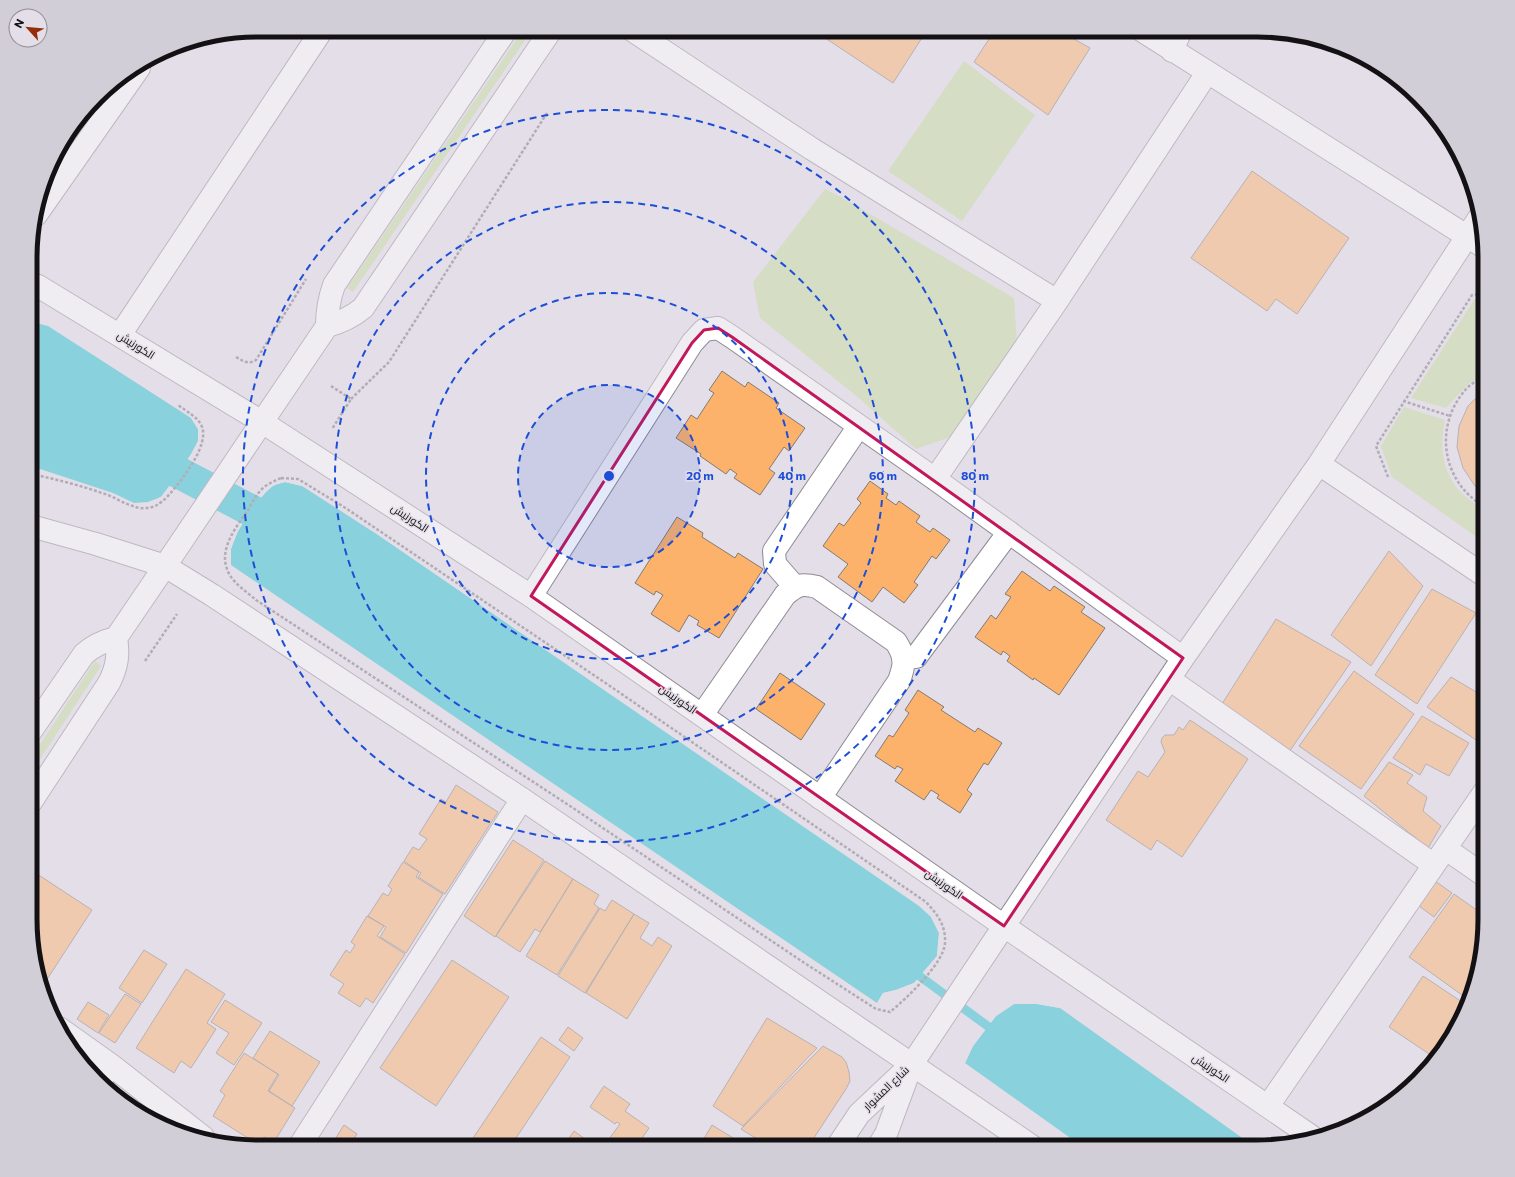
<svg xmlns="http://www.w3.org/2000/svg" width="1515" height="1177" viewBox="0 0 1515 1177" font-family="Commissioner,Cairo,sans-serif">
	<rect width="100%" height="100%" fill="#e3dee8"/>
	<path fill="#c3db9b" d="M523 30H532L353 292 347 288Z
		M964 61 1035 115 962 221 888 171Z
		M825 189 839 196 1014 298 1017 344 950 437 916 449 860 399 760 318 753 282Z
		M1485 299V373L1468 384 1446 408 1411 398 1474 300Z
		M1404 407 1445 420C1437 459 1447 491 1485 509V543L1392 477 1381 446Z
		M95 661 101 666 31 773V758Z"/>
	<path fill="#1bc2cf" d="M32 322 48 326 191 418 198 429V441L191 454 171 484 161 497 148 503H134L113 493 31 466Z
		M285 482 302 486 378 535 919 906 931 917 939 933 937 956 914 983 896 990 883 993 877 1003 231 565C231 560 230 554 231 549 233 534 260 494 273 486 276 484 281 483 285 482Z
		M1014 1004H1037L1060 1008 1255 1147H1083L965 1063 973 1046 996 1016Z"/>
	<path fill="#e3dee8" d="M191 418 195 420 200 429 199 441 193 456 173 485 162 498 149 504 138 505 134 503 148 502 161 497 171 484 191 455 198 441V429Z
		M285 480 296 483 302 486 285 482 274 485 266 492 255 505 238 531 231 549V565L229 563V548L236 530 254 504 264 491 273 483Z
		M931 917 934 920 941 933 939 956 916 984 896 992 884 995 879 1004 877 1003 883 993 896 990 914 983 937 956 939 933Z
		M1013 1002H1037L1057 1005 1060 1008 1037 1004H1014L996 1016 973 1046 965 1063 964 1062 971 1045 995 1015Z"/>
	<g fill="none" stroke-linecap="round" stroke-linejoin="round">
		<path stroke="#1bc2cf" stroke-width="9" d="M910 969 997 1033"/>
		<path stroke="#1bc2cf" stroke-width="32" d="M147 456 258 514"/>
	</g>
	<path fill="#fdb26c" stroke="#837a73" d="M813 30H927L893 83Z
		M995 30H1058L1090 48 1048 115 974 62Z
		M1252 171 1349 238 1297 314 1276 299 1267 311 1191 258Z
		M722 371 745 387 748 382 779 403 776 408 805 428 789 451 784 447 769 469 775 473 760 495 734 478 737 474 730 469 726 474 700 456 701 454 676 438 691 415 697 419 714 393 709 390Z
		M1485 389V493L1475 486 1463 468 1457 447 1459 426 1468 406Z
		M870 481 888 494 886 498 896 505 899 501 920 516 916 522 930 532 933 528 950 540 936 559 932 556 914 582 918 585 904 603 883 587 872 602 838 577 848 564 823 546 839 523 844 526 861 503 857 499Z
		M677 517 703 533 702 537 735 558 738 553 763 569 719 638 697 625 699 621 689 615 679 632 651 614 663 595 656 591 654 595 635 583Z
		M1389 551 1423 586 1371 666 1331 635Z
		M1022 571 1050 591 1054 586 1085 607 1081 612 1105 628 1059 695 1034 678 1033 680 1007 661 1010 656 1003 651 1001 655 975 637 991 615 996 619 1011 597 1005 594Z
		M1432 589 1476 613 1417 704 1375 675Z
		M1276 619 1351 662 1287 755 1220 707Z
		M1354 671 1414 714 1361 789 1299 746Z
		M780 673 825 704 801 740 756 709Z
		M1451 677 1483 696 1479 705 1485 708V746L1427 707Z
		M918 690 944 707 941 710 975 732 978 728 1002 743 988 765 984 763 967 790 972 794 960 813 937 798 939 795 931 790 924 800 895 781 903 769 897 766 895 769 875 756 889 735 893 737 909 713 905 710Z
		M1422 716 1469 743 1449 776 1426 764 1420 775 1393 758Z
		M1190 720 1248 759 1182 857 1157 840 1151 850 1106 820 1138 771 1148 777 1165 752 1161 742 1162 738 1165 735H1174L1179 727 1183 730Z
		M1389 762 1413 775 1407 783 1427 797 1423 811 1441 826 1428 848 1364 796Z
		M456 785 498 812 445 894 418 877 421 873 404 861 413 847 419 850 427 839 419 834 441 799 446 802Z
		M513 840 544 860 495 937 464 916Z
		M545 861 573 879 540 932 535 929 520 952 496 936Z
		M403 862 419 872 416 877 443 894 406 953 380 937 386 927 368 916 383 893 388 896 392 889 388 886Z
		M31 870 92 910 44 984 31 935Z
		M1421 871 1452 893 1434 917 1404 895Z
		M573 879 599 895 594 904 599 908 557 975 526 956Z
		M1454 894 1485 916 1484 935 1469 1000 1409 957Z
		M612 900 634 914 585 993 558 976 600 908 605 911Z
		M634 914 649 923 640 938 652 946 658 937 672 946 627 1019 586 993Z
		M367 916 384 926 377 936 405 954 373 1003 366 998 360 1007 338 993 344 984 330 975 346 950 350 953 355 945 351 942Z
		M144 950 167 964 142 1003 119 988Z
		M452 960 509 997 436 1106 380 1068Z
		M186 969 225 994 207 1023 216 1029 191 1068 181 1061 174 1073 136 1048Z
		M1423 976 1468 1006 1435 1058 1389 1027Z
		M125 994 141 1004 115 1043 99 1033Z
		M225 1000 262 1023 234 1065 216 1053 229 1033 211 1022Z
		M88 1002 109 1015 98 1033 77 1019Z
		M767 1018 817 1048 743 1126 713 1106Z
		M568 1027 583 1038 574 1051 559 1040Z
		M270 1031 320 1062 292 1106 269 1091 279 1075 253 1058Z
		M541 1037 570 1057 510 1147H467Z
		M823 1046 842 1057 846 1062 849 1072 850 1081 846 1089 808 1147H770L741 1129Z
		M244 1053 278 1074 268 1091 295 1108 274 1142 264 1137 259 1145 213 1116 225 1095 220 1091Z
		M604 1086 630 1104 625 1111 649 1128 636 1147H603L620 1124 617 1122 615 1124 590 1107Z
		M344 1125 357 1134 349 1147H330Z
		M712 1125 748 1147H699Z
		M574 1131 596 1147H563Z"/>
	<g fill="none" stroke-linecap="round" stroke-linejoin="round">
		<g stroke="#8f8a94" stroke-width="24">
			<path id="minor" d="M632 30 812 149 1057 301
				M1141 30 1484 247
				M1172 51 1181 30
				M36 215 139 68
				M327 326C342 322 352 317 363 308L551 30
				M120 335 322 30
				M262 422 327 326C327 311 329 299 334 285L506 30
				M1319 464 1485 576
				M935 479 1057 301 1207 73
				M795 587 775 564 774 551 859 426
				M531 596 692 343 704 330 718 328 732 337 935 479 1183 658
				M903 659 916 657 1009 532
				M1169 679 1434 865
				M702 715 785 595C797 585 801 583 817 587L896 642C906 658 905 664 899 681L820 798
				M31 731 84 654C94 645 104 641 116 638L165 566
				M31 802 109 683C117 667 119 655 116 638
				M1446 849 1485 876
				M1004 926 1183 658 1319 464 1481 215
				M59 1028 111 1065 203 1137
				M100 1081 111 1065
				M1268 1106 1485 791
				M299 1147 522 799
				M837 1147 859 1114 912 1064
				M878 1147 886 1134 910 1069"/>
		</g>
		<g stroke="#8f8a94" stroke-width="24">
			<path id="major" d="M32 284 38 286 262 422 531 596 1004 926 1311 1136
				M31 526 96 544 165 566 212 595 522 799 1033 1147
				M165 566 262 422
				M912 1064 1004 926"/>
		</g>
		<path stroke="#757278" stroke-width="2.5" stroke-dasharray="3 2" stroke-linecap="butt" d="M236 357C243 361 248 365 256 360L306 279
			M331 386 351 399 332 429
			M351 399 389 362 547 113
			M1403 401 1450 416
			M31 474C55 479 79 485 102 493 113 496 122 503 133 506 140 509 150 509 157 505 170 498 193 465 199 451 210 424 198 419 178 405
			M1388 477 1376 446 1472 295 1485 294
			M281 478 298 479 344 507 607 684 926 902C937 914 946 925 945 943 944 963 906 999 890 1012L876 1009 803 962 570 806 256 600C246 591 231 582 227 569 219 548 237 526 248 510 252 503 256 495 262 489 267 484 274 481 281 478Z
			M1485 507C1441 482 1433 425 1467 388 1472 383 1479 379 1485 375
			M145 661 177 614"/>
		<use href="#minor" stroke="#fff" stroke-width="22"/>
		<use href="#major" stroke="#fff" stroke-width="22"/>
	</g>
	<path d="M0 0H1515V1177H0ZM718 328 732 337 1183 658 1004 926 531 596 692 343 704 330Z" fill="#e3dee8" fill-opacity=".55" fill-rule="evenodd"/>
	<path fill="none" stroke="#c2185b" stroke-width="3" stroke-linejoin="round" d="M718 328 732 337 1183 658 1004 926 531 596 692 343 704 330Z"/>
	<circle cx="609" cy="476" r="91" fill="#1d4ed8" fill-opacity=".12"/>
	<g fill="none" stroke="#1d4ed8" stroke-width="2" stroke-dasharray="7 5">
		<circle cx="609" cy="476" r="91"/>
		<circle cx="609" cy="476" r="183"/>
		<circle cx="609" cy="476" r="274"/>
		<circle cx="609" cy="476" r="366"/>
	</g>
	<g text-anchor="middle" stroke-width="3" stroke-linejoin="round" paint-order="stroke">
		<g font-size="11" fill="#131114" stroke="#e3dee8">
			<text transform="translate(136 345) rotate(32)" y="4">الكورنيش</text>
			<text transform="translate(410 518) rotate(33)" y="4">الكورنيش</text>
			<text transform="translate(678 699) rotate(35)" y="4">الكورنيش</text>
			<text transform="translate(944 884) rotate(35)" y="4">الكورنيش</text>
			<text transform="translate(1211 1068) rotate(34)" y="4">الكورنيش</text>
			<text transform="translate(886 1088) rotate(-44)" y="4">شارع المشوار</text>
		</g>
	</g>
	<path d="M0 0H1515V1177H0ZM258 37H1257A221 221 0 0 1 1478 258V919A221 221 0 0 1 1257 1140H258A221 221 0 0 1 37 919V258A221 221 0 0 1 258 37Z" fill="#d2ced7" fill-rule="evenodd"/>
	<path fill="none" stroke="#131114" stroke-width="5" d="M258 37H1257A221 221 0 0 1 1478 258V919A221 221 0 0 1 1257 1140H258A221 221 0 0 1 37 919V258A221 221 0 0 1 258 37Z"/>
	<circle cx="609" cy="476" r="6" fill="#1d4ed8" stroke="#e3dee8" stroke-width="2"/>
	<g font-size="12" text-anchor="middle" font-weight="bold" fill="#1d4ed8" stroke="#e3dee8" stroke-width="3" stroke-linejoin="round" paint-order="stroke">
		<text x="700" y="480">20 m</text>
		<text x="792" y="480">40 m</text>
		<text x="883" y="480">60 m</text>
		<text x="975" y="480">80 m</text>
	</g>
	<g transform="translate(28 28) rotate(297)"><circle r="19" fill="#e3dee8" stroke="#908c93"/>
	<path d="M0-3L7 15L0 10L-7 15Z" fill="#942e0a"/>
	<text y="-6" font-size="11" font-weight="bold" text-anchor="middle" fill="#131114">N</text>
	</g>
</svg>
